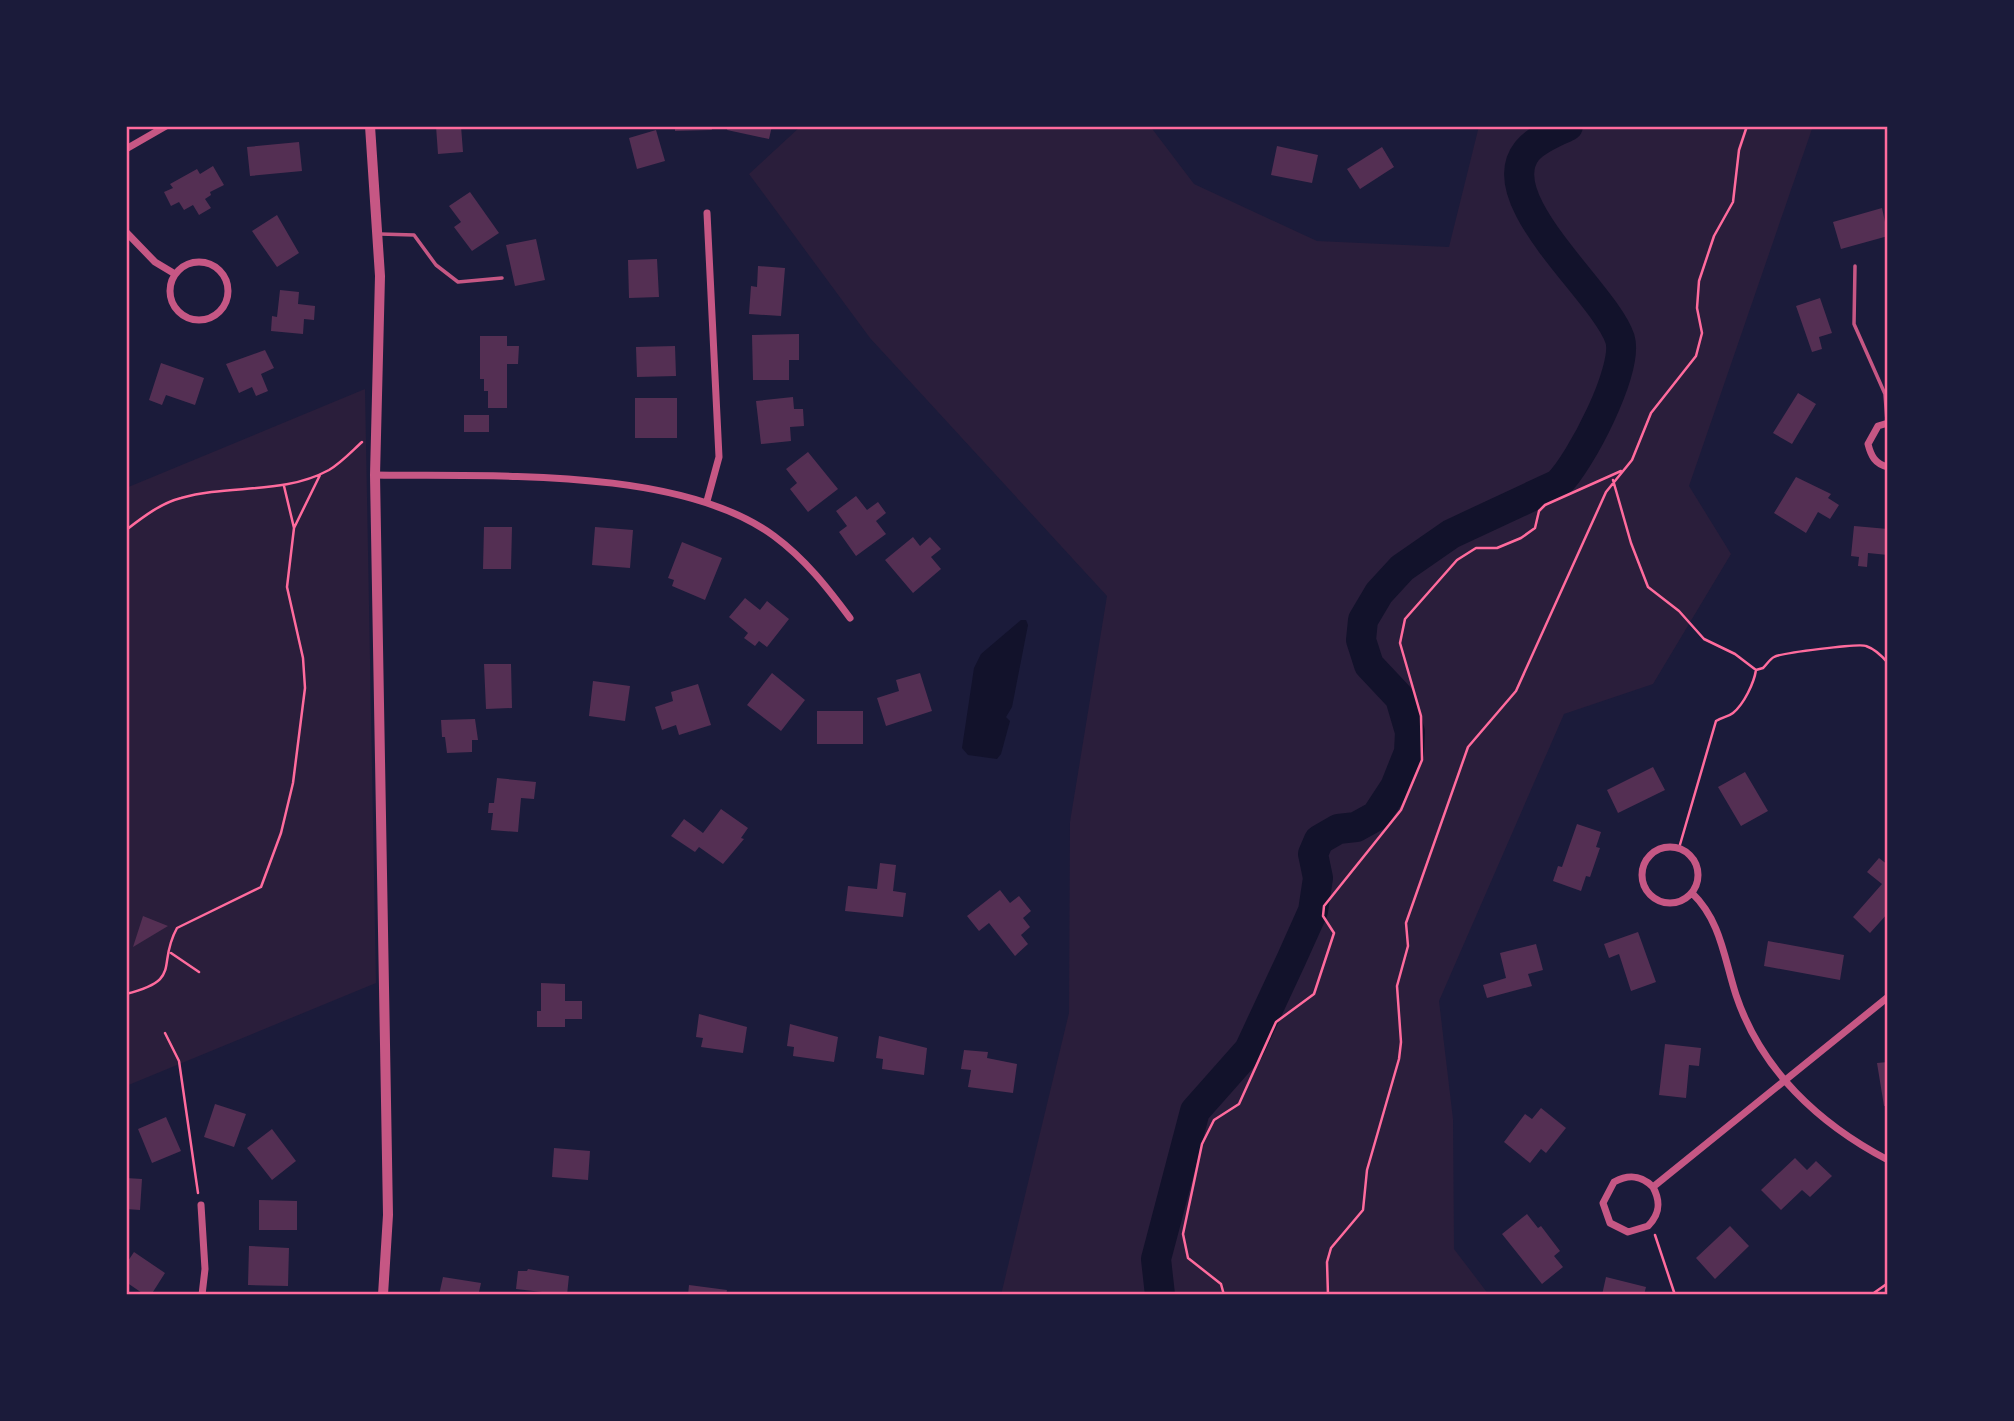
<svg xmlns="http://www.w3.org/2000/svg" width="2014" height="1421" viewBox="0 0 2014 1421" font-family="'Titillium Web',sans-serif">
	<rect width="100%" height="100%" fill="#1b1b3a"/>
	<path fill="#2a1e3b" d="M801 126H1150L1194 184 1317 241 1449 247 1479 126H1813L1689 486 1731 554 1653 684 1564 714 1439 1001 1453 1119 1454 1249 1489 1295H1001L1069 1013 1070 822 1107 596 870 338 749 174Z
		M365 389 376 983 126 1086V488Z"/>
	<path fill="#12122b" d="M1021 620H1026L1028 625 1012 707 1006 717 1010 721 1001 754 997 759 968 755 962 748 974 668 981 654Z"/>
	<g fill="none" stroke-linecap="round" stroke-linejoin="round">
		<path stroke="#12122b" stroke-width="30" d="M1160 1295 1156 1259 1195 1111 1249 1050 1291 960 1313 911 1318 878 1313 854 1319 840 1338 829 1356 827 1376 816 1395 787 1409 752 1410 732 1400 698 1369 665 1361 640 1363 620 1379 593 1402 568 1451 534 1558 484C1580 463 1629 369 1620 339 1605 293 1488 200 1527 151 1537 139 1554 133 1568 126"/>
	</g>
	<path fill="#542f53" d="M436 126H461L463 152 438 154Z
		M675 126H711L712 130 675 131Z
		M728 126H772L769 139 727 130Z
		M656 130 665 161 637 169 629 138Z
		M299 142 302 171 250 176 247 147Z
		M1277 146 1318 155 1312 183 1271 175Z
		M1382 147 1394 167 1360 189 1347 169Z
		M213 166 224 185 210 192 211 195 205 199 211 208 199 215 193 205 184 210 179 202 171 206 164 192 173 188 170 184 197 169 200 174Z
		M470 192 499 233 472 251 454 227 461 222 449 206Z
		M1882 208 1888 236 1841 249 1833 222Z
		M277 215 299 253 277 267 252 231Z
		M536 239 545 280 515 286 506 245Z
		M657 259 659 297 629 298 628 260Z
		M758 266 785 268 781 316 749 314 751 286 757 287Z
		M280 290 299 292 298 304 315 306 314 320 304 319 303 334 271 331 272 316 277 317Z
		M1820 298 1832 333 1819 337 1822 349 1812 352 1796 306Z
		M799 334V360H789V380H753L752 335Z
		M480 336H507V346H519L518 364H507V408H488V391H484V379H480Z
		M675 346 676 376 637 377 636 347Z
		M265 350 274 368 261 374 268 391 256 396 252 387 239 393 226 364Z
		M161 363 204 378 195 405 166 395 162 405 149 400Z
		M1798 393 1816 404 1792 444 1773 433Z
		M793 397 794 409H803L804 426 790 427 791 441 761 444 756 401Z
		M635 398H677V438H635Z
		M464 415H489V432H464Z
		M808 452 838 489 808 512 790 489 797 483 786 469Z
		M1796 477 1831 494 1828 498 1839 505 1830 519 1818 512 1806 533 1774 513Z
		M856 496 867 510 878 502 886 513 876 521 886 534 856 556 839 532 847 526 836 511Z
		M1854 526 1888 529V555L1868 553 1867 567 1858 566 1859 557 1851 556Z
		M484 527H512L511 569H483Z
		M595 527 633 530 630 568 592 565Z
		M913 537 920 546 930 537 941 549 931 557 941 569 913 593 885 560Z
		M682 542 722 558 705 600 672 586 674 580 668 578Z
		M745 598 760 610 767 601 789 619 767 647 759 641 755 646 744 638 748 633 729 617Z
		M484 664H511L512 708 486 709Z
		M772 673 805 700 781 731 747 705Z
		M920 673 932 711 886 726 877 698 899 691 896 680Z
		M593 681 630 686 625 721 589 716Z
		M698 684 711 725 679 735 676 725 662 730 655 707 673 701 671 692Z
		M817 711H863V744H817Z
		M475 719 478 740H472V752L447 753 445 737H442L441 720Z
		M1653 767 1665 790 1618 813 1607 790Z
		M1745 772 1768 811 1741 826 1718 787Z
		M497 778 536 782 534 799 521 798 518 832 491 830 493 813H488L489 803H494Z
		M721 809 748 828 741 838 744 839 723 864 699 847 695 852 671 836 684 819 703 833Z
		M1577 824 1601 832 1596 847 1600 848 1590 877 1586 876 1581 891 1553 881 1558 866 1562 867Z
		M1879 858 1888 865V913L1870 933 1853 917 1882 884 1867 872Z
		M880 863 896 865 893 891 906 893 903 917 845 911 848 886 877 889Z
		M1000 890 1010 903 1019 896 1031 911 1023 918 1030 927 1021 935 1028 944 1015 956 989 923 979 931 967 916Z
		M143 916 168 926 133 947Z
		M1638 932 1656 982 1631 991 1619 954 1609 958 1604 944Z
		M1768 941 1844 955 1840 980 1764 966Z
		M1536 944 1543 970 1528 974 1532 986 1487 998 1483 985 1506 978 1500 953Z
		M541 983 565 984V1001H582V1019H565V1027H537V1011H541Z
		M699 1014 747 1027 743 1053 701 1047 703 1038 696 1037Z
		M790 1024 838 1037 834 1062 793 1056 794 1047 787 1046Z
		M879 1036 927 1048 924 1075 882 1069 883 1059 876 1058Z
		M1665 1044 1701 1048 1699 1066 1689 1065 1686 1098 1659 1095Z
		M964 1050 988 1052 987 1058 1017 1064 1013 1093 968 1087 971 1070 961 1069Z
		M1888 1062V1106H1884L1877 1063Z
		M215 1104 246 1114 234 1147 204 1137Z
		M1541 1108 1566 1128 1546 1153 1541 1149 1530 1163 1504 1142 1525 1114 1532 1119Z
		M166 1117 181 1151 152 1163 138 1129Z
		M272 1129 296 1161 272 1180 247 1148Z
		M554 1148 590 1151 588 1180 552 1177Z
		M1795 1158 1807 1170 1816 1161 1832 1176 1810 1197 1802 1190 1781 1210 1761 1190Z
		M126 1178 142 1179 140 1210 126 1209Z
		M259 1200 297 1201V1230H259Z
		M1527 1214 1538 1228 1541 1226 1560 1251 1554 1256 1563 1267 1542 1284 1502 1234Z
		M1730 1226 1749 1246 1715 1279 1696 1258Z
		M249 1246 289 1248 288 1286 248 1285Z
		M134 1252 165 1273 151 1295H145L126 1282V1264Z
		M528 1269 569 1276 567 1295H542V1292L516 1289 518 1271H527Z
		M443 1277 481 1283 479 1292 482 1295H439Z
		M1606 1277 1646 1287 1644 1295H1602Z
		M689 1285 727 1290 726 1295H688Z"/>
	<g fill="none" stroke-linecap="round" stroke-linejoin="round">
		<path stroke="#ff6b9d" stroke-width="2.5" d="M1613 480 1631 543 1648 587 1679 611 1704 639 1735 654 1756 670 1763 668C1767 664 1770 659 1774 657 1781 653 1860 643 1866 646 1875 649 1882 656 1888 663
			M294 528 320 475
			M126 530C143 517 161 503 181 498 230 484 283 495 329 470 341 463 352 451 362 442
			M1679 848 1716 721C1722 717 1728 717 1733 713 1744 704 1754 683 1756 670
			M171 953 199 972
			M126 994C184 979 156 966 177 928L261 887 281 833 293 783 305 688 303 658 287 587 294 528 284 486
			M165 1033 179 1061 198 1193
			M1655 1235 1675 1295
			M1224 1295 1221 1284 1188 1258 1183 1234 1202 1144 1214 1120 1239 1104 1276 1022 1314 994 1334 933 1323 916 1324 906 1401 810 1422 760 1421 716 1400 643 1405 619 1457 560 1476 548H1497L1521 538 1535 528 1539 511 1545 505 1621 471
			M1328 1295 1327 1262 1331 1248 1363 1210 1367 1170 1399 1059 1401 1042 1397 986 1408 946 1406 923 1468 747 1516 691 1606 492 1632 460 1651 413 1696 356 1702 333 1697 308 1699 281 1714 236 1733 202 1739 150 1747 126
			M1871 1295 1888 1283"/>
		<path stroke="#c65784" stroke-width="3.5" d="M380 234 414 235 436 265 458 282 502 278
			M1855 266 1854 324 1885 394 1887 421"/>
		<path stroke="#c65784" stroke-width="7" d="M126 149 166 126
			M126 232 155 262 175 274
			M170 291a29 29 0 1 1 58 0a29 29 0 1 1-58 0Z
			M1888 423 1878 426 1868 444C1871 456 1875 464 1888 467
			M375 475C490 477 679 466 774 536 805 559 827 587 850 618
			M707 501 719 457 707 213
			M1642 875a28 28 0 1 1 56 0a28 28 0 1 1-56 0Z
			M1692 893C1721 921 1724 958 1736 995 1761 1070 1819 1124 1888 1160
			M1653 1187C1661 1202 1660 1214 1648 1226L1628 1232 1610 1223 1603 1203 1614 1182C1629 1174 1641 1175 1653 1187L1888 997
			M201 1205 205 1269 202 1295"/>
		<path stroke="#c65784" stroke-width="10" d="M370 126 380 276 375 475 388 1215 383 1295"/>
	</g>
	<rect width="2014" height="1421" fill="none" stroke="#1b1b3a" stroke-width="256"/>
	<rect x="128" y="128" width="1758" height="1165" fill="none" stroke="#ff6b9d" stroke-width="2.5"/>
</svg>
